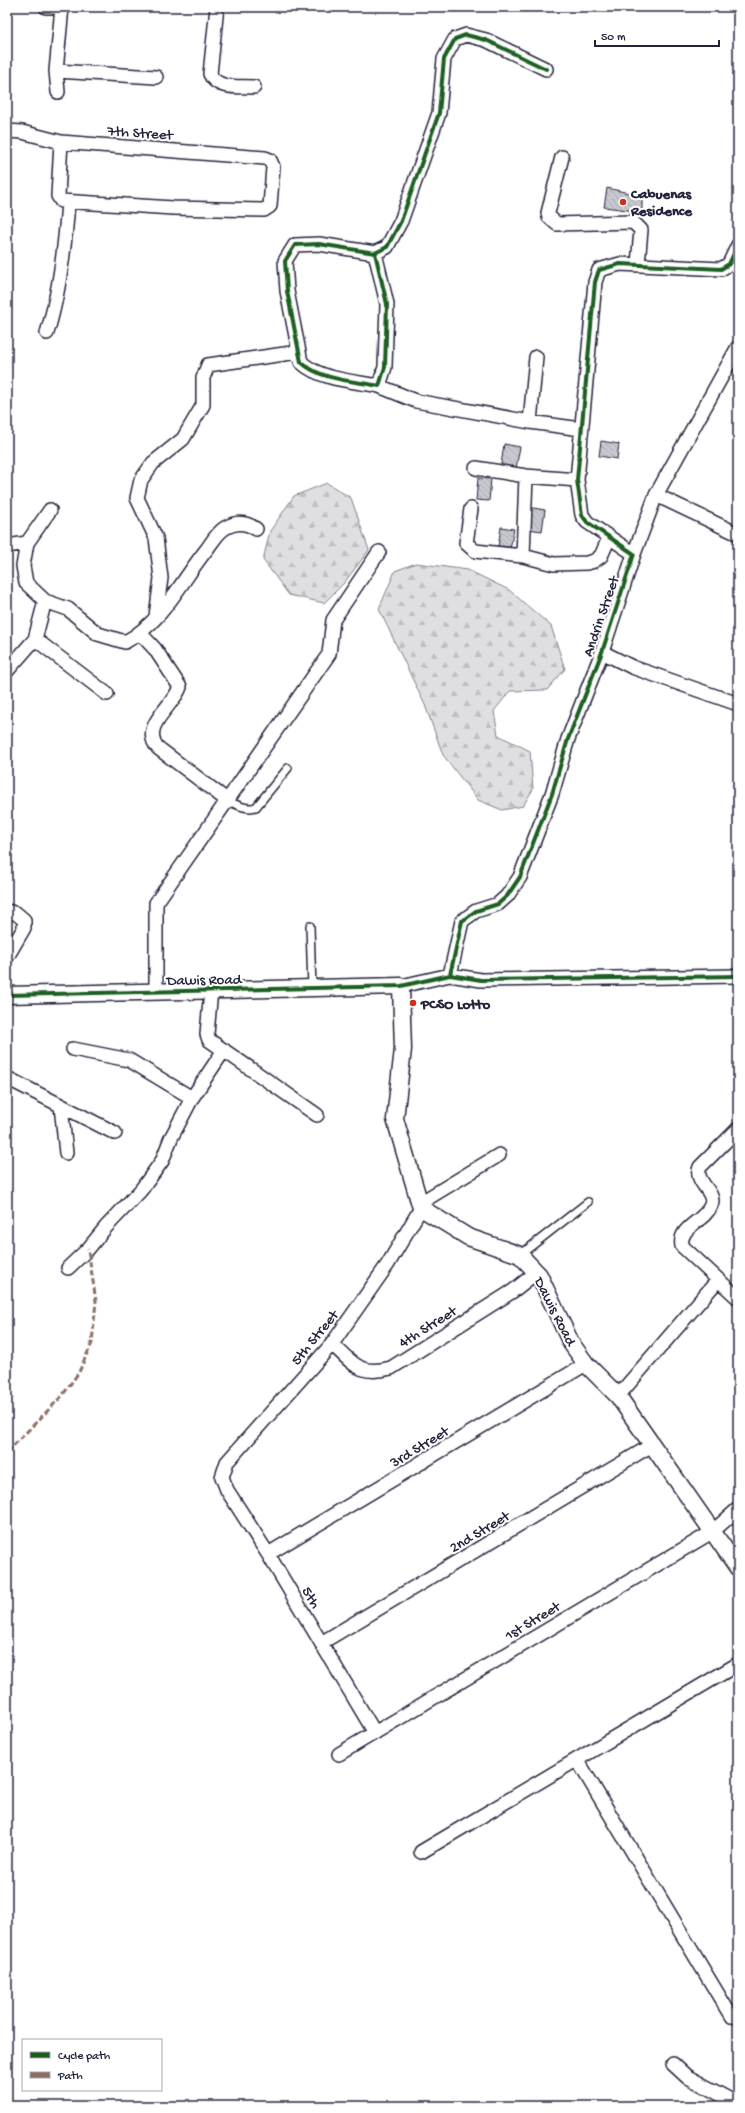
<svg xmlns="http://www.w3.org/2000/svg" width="745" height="2113" viewBox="0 0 745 2113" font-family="'Gochi Hand',sans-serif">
	<defs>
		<pattern id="forest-firs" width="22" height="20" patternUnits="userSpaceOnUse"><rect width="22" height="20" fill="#dfdfe2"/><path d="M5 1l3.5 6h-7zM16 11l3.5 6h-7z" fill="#bfbfc3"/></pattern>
		<pattern id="building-back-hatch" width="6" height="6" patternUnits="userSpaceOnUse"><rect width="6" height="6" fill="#c8c8cf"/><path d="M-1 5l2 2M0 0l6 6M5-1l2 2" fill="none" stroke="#acacb3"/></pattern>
	</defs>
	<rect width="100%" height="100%" fill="#fff"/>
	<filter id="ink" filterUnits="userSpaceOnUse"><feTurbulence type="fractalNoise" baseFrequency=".025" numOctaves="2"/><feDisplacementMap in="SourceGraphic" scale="8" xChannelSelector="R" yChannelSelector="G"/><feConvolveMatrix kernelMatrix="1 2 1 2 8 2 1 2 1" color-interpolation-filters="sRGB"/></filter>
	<g filter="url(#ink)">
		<path fill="url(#forest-firs)" stroke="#80808e" d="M327 483 351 498 369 550 344 583 324 603 289 595 263 560 270 531 294 496Z
			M416 563 468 570 509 590 551 626 565 669 547 690 510 691 494 711 498 735 530 751 533 789 523 806 502 810 478 800 443 755 425 705 379 609 395 571Z"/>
		<path fill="url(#building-back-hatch)" stroke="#22223b" d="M607 188 642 196V212L604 207Z
			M601 441 619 444 617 459 599 456Z
			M504 444 520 447 516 468 501 465Z
			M478 478 491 479 489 501 476 500Z
			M528 507 545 510 542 531 527 529Z
			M501 527 514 529 510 549 498 547Z"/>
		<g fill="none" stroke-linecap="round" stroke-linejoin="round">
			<g stroke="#22223b" stroke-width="10">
				<path id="service" d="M228 801C237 805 247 810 256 807L288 768
					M310 926 312 988
					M520 1255 588 1202"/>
			</g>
			<g stroke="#22223b" stroke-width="16">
				<path id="minor" d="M46 7H62
					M217 7 210 74C217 90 239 86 254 87
					M56 71 156 77
					M58 92 56 71 62 7
					M7 131 22 132 61 142 265 158 270 160 273 167 270 206 264 210 173 208 61 201 58 196 61 142
					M562 157 548 213 549 217 557 224 633 222 641 230 638 264
					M375 253 387 304 385 367 379 386C354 381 320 380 301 362L287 291 285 261 295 245 319 244 375 253 387 247 401 221 439 113 444 59 455 39 466 35 486 40 546 69
					M47 333C60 291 65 247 68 202
					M379 386 416 401 530 422 581 429
					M530 422 536 357
					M476 468 526 476 577 480
					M656 495 738 534
					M471 509 466 543 475 551 523 556 554 564 587 563 594 561 601 556 609 538
					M50 510 27 543 23 566 26 583 45 601 68 609 98 634 125 642C163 622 181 581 207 549 212 542 218 532 225 528 236 521 246 522 256 529
					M7 546 27 543
					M634 554 656 495 738 347
					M523 556 526 476
					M156 616 161 578 156 538 137 498 141 480 153 463 183 439 203 405V378L208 365 298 352
					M140 633 155 649 180 687C174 706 139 726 158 748L228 801
					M35 639 107 694
					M602 652 632 667 738 704
					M7 671 35 639 45 601
					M7 911 17 914 24 920V928L7 957
					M450 975 462 921 476 911 498 904 507 896 520 877 552 794 568 739 602 652 634 554 587 522 582 515 577 480 595 282 599 270 620 264 721 269 729 264 738 245
					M401 986 450 975 481 980 738 976
					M211 990 207 1034 209 1040 317 1115
					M156 992V903L329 654 333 620 379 552
					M73 1049 129 1060 192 1098
					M7 1078 115 1133
					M61 1106 66 1153
					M738 1129 700 1167C693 1182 717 1192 711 1205 705 1222 678 1226 682 1246L738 1298
					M420 1203 499 1155
					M68 1268 88 1249 106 1227 141 1190 162 1161 171 1138 192 1098 224 1050
					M332 1344C354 1364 359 1376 391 1368L513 1291 537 1272
					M618 1396 718 1280
					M268 1554 586 1364
					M321 1643 652 1445
					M375 1733 268 1554 227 1490 222 1477 227 1462 332 1344 388 1264 421 1208
					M339 1754 712 1532 738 1509
					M578 1761 731 2016
					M421 1852 738 1664
					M673 2064 686 2076 738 2104"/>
			</g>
			<g stroke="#22223b" stroke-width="19">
				<path id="tertiary" d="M7 995 401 986 403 1049 395 1119 421 1208 468 1237 520 1255 539 1275 571 1343 586 1364 618 1396 738 1568"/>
			</g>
			<use href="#service" stroke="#fff" stroke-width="7"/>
			<use href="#minor" stroke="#fff" stroke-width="13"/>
			<use href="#tertiary" stroke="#fff" stroke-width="16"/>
			<path stroke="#8d6e63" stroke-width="3" stroke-dasharray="6 3" stroke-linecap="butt" d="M7 1452 62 1396 79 1372 92 1343 96 1301 88 1249"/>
			<g stroke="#fff" stroke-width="6">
				<path id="cycleway" d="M375 253 387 304 385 367 379 386C354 381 320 380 301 362L287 291 285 261 295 245 319 244 375 253 387 247 401 221 439 113 444 59 455 39 466 35 486 40 546 69
					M450 975 462 921 476 911 498 904 507 896 520 877 552 794 568 739 602 652 634 554 587 522 582 515 577 480 595 282 599 270 620 264 721 269 729 264 738 245
					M7 995 401 986 450 975 481 980 738 976"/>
			</g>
			<use href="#cycleway" stroke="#1b5e20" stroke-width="4"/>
		</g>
	</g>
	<g fill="#c8321e" stroke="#fff" stroke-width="1.5">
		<circle cx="623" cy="202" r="4"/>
		<circle cx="413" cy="1003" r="4"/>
	</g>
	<g text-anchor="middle" stroke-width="4" stroke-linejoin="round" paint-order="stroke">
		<g font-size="15" fill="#22223b" stroke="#fff">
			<text transform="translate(140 132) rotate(4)" y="5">7th Street</text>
			<text transform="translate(600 616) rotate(-71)" y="5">Andrin Street</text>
			<text transform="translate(204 979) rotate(-1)" y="5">Dawis Road</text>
			<text transform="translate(556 1311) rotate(63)" y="5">Dawis Road</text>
			<text transform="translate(427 1326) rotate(-32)" y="5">4th Street</text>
			<text transform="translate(314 1337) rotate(-51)" y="5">5th Street</text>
			<text transform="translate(419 1446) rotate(-31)" y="5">3rd Street</text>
			<text transform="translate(479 1531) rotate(-31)" y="5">2nd Street</text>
			<text transform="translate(312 1597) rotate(59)" y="5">5th</text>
			<text transform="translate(532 1620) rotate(-31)" y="5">1st Street</text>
		</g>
		<g font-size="15" font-weight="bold" fill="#22223b" stroke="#fff" text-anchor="start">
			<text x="631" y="198">Cabuenas<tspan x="631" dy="17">Residence</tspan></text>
			<text x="421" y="1008">PCSO Lotto</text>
		</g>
	</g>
	<rect width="745" height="2113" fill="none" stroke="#fff" stroke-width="24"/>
	<rect x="12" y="12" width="721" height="2089" fill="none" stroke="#22223b" stroke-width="1.5" filter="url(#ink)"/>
	<rect x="22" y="2039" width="140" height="52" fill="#ffffff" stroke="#a7a7b1"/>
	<rect x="30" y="2052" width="20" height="6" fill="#1b5e20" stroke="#a7a7b1"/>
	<text x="58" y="2059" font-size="12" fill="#22223b">Cycle path</text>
	<rect x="30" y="2072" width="20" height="6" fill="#8d6e63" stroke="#a7a7b1"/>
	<text x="58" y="2079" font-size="12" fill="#22223b">Path</text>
	<path d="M595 40v6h124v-6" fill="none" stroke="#22223b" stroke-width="2"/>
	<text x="601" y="40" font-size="12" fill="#22223b" stroke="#ffffff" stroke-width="3" paint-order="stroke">50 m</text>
</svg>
